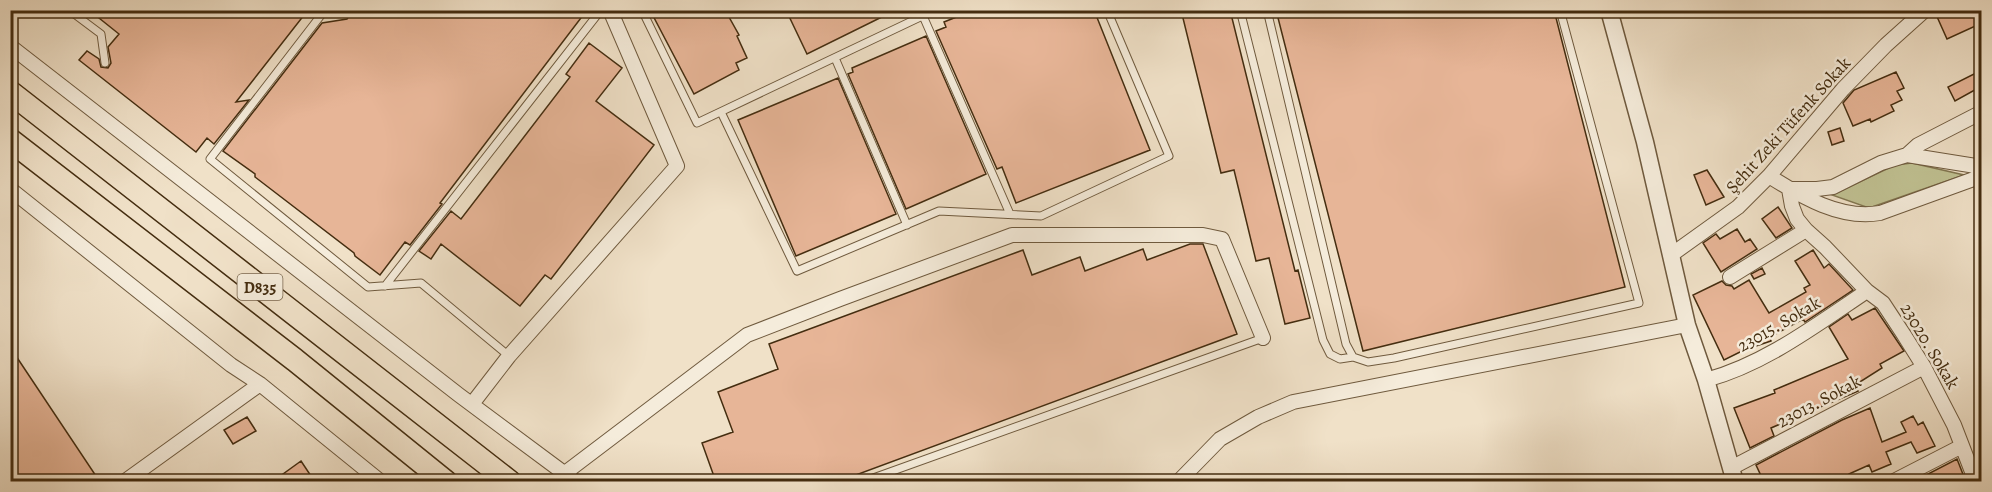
<svg xmlns="http://www.w3.org/2000/svg" width="1992" height="492" viewBox="0 0 1992 492" font-family="Alegreya,serif">
	<rect width="100%" height="100%" fill="#f0e1c8"/>
	<filter id="stains"><feTurbulence type="fractalNoise" baseFrequency=".00333" numOctaves="4"/><feColorMatrix values="0 0 0 0 .2 0 0 0 0 .09 0 0 0 0 .02 0 0 0 .5 -.17"/></filter>
	<radialGradient id="worn" r=".72"><stop offset=".6" stop-color="#630" stop-opacity="0"/><stop offset="1" stop-color="#630" stop-opacity=".3"/></radialGradient>
	<path fill="#c0c192" stroke="#827751" stroke-width="1.5" d="M1912 163 1964 175 1869 208 1832 195 1895 165Z"/>
	<path fill="#e7b597" stroke="#442d10" stroke-width="1.5" d="M89 10H308L236 102 249 100 214 144 207 138 196 152 79 60 87 51 99 59 101 67 108 68 111 63 108 47 119 34Z
		M353 10H587L440 203 442 204 410 245 405 242 380 275 355 256 354 253 255 177V174L223 151 322 23 347 19Z
		M650 10H725L739 35 737 36 747 58 736 63 739 70 694 94Z
		M786 10H896L807 54Z
		M974 10H1094L1150 150 1016 203 1002 167 997 169 936 31 946 27 944 22Z
		M1181 10H1230L1295 271 1298 270 1310 318 1285 324 1269 258 1256 261 1234 170 1221 173Z
		M1276 10H1554L1625 287 1363 351Z
		M1934 10H1982V23L1947 39Z
		M926 36 986 174 906 209 848 74 853 72 852 68Z
		M589 43 622 68 596 101 654 145 551 279 545 275 520 306 441 244 431 259 419 251 451 211 461 219 570 77 566 74Z
		M1982 70V86L1955 101 1948 87Z
		M1896 72 1904 88 1897 91 1902 100 1891 105 1894 111 1871 122 1870 119 1853 126 1843 103 1854 90Z
		M838 78 896 214 796 256 738 120Z
		M1840 128 1844 141 1832 145 1828 132Z
		M1707 170 1724 197 1706 205 1694 175Z
		M1778 207 1792 228 1776 238 1762 219Z
		M1737 229 1745 242 1750 239 1757 249 1721 272 1703 243 1716 234 1720 239Z
		M1190 244H1203L1237 334 837 482H716L702 443 733 432 718 392 778 369 769 344 1023 250 1032 275 1080 257 1085 271 1143 249 1147 260Z
		M1813 250 1824 268 1829 264 1853 290 1805 322 1803 319 1770 337 1771 341 1744 350 1724 360 1693 295 1722 281 1726 285 1732 286 1734 289 1749 280 1769 313 1806 292 1804 288 1810 285 1795 261Z
		M1762 268 1765 274 1754 279 1751 274Z
		M1875 308 1904 351 1880 364 1882 368 1855 385 1858 391 1771 428 1774 436 1750 448 1734 408 1775 393 1774 390 1848 359 1829 327 1848 314 1852 320Z
		M10 347 100 482H10Z
		M1870 408 1882 442 1906 432 1901 422 1913 416 1918 425 1923 422 1935 446 1917 453 1911 442 1886 452 1891 464 1872 472 1869 465 1849 474 1851 482H1764L1756 465 1842 420Z
		M247 417 256 431 233 444 224 430Z
		M1957 459 1966 482H1932L1928 474Z
		M301 461 315 482H272Z"/>
	<g fill="none" stroke-linecap="round" stroke-linejoin="round">
		<g stroke="#6f5a3e" stroke-width="9">
			<path id="service" d="M69 10 101 34 105 63
				M325 10 210 159 368 287 421 283 509 356
				M642 10 697 123 935 10
				M1240 10 1323 340 1330 354 1340 359 1353 357
				M1267 10 1346 344 1353 357 1368 362 1394 358 1639 303 1560 10
				M923 16 1010 214
				M835 58 907 225
				M721 112 797 271 939 211 1041 216 1169 156 1107 10
				M385 286 601 10
				M862 482 1263 338"/>
		</g>
		<g stroke="#6f5a3e" stroke-width="16">
			<path id="minor" d="M10 46 459 395 576 482
				M1907 155 1918 145 1982 112
				M1769 176C1802 197 1841 220 1880 213L1982 176
				M10 189 231 365 260 384 381 482
				M1671 255 1738 207 1769 176 1843 89 1886 45 1925 10
				M1730 277 1806 230
				M1706 380C1765 364 1816 325 1867 291
				M472 404 509 356 677 166 610 10
				M1731 468 1924 367
				M565 473 747 335 840 299 1012 235H1203L1222 239 1263 338
				M124 482 260 384
				M1178 482 1220 439 1258 417 1293 402 1687 325
				M1892 482 1962 446
				M1976 482 1954 425 1924 367 1904 335 1883 303 1867 291 1825 247 1806 230 1797 219 1792 206 1789 189H1817L1833 187 1881 163 1907 155 1982 167"/>
		</g>
		<g stroke="#6f5a3e" stroke-width="19">
			<path id="tertiary" d="M1609 10 1645 142 1687 325 1706 380 1735 482"/>
		</g>
		<g stroke="#442d10" stroke-width="25">
			<path id="trunk" d="M10 92 510 482
				M10 140 295 360 446 482"/>
		</g>
		<use href="#service" stroke="#f5ecdb" stroke-width="7"/>
		<use href="#minor" stroke="#f5ecdb" stroke-width="14"/>
		<use href="#tertiary" stroke="#f5ecdb" stroke-width="16"/>
		<use href="#trunk" stroke="#f0e1c8" stroke-width="22"/>
	</g>
	<g text-anchor="middle" stroke-width="5" stroke-linejoin="round" paint-order="stroke">
		<rect fill="#f5ecdb" stroke="#79664d" stroke-width="1.5" x="237.5" y="274" width="45" height="26" rx="4.5"/>
		<g font-size="16" font-weight="bold" fill="#442d10">
			<text x="260" y="293">D835</text>
		</g>
		<g font-size="18" fill="#442d10" stroke="#f5ecdb">
			<text transform="translate(1788 125) rotate(-48)" y="6">Şehit Zeki Tüfenk Sokak</text>
			<text transform="translate(1779 324) rotate(-30)" y="6">23015. Sokak</text>
			<text transform="translate(1930 346) rotate(59)" y="6">23020. Sokak</text>
			<text transform="translate(1819 401) rotate(-28)" y="6">23013. Sokak</text>
		</g>
	</g>
	<rect width="1992" height="492" fill="none" stroke="#f0e1c8" stroke-width="36"/>
	<rect x="12" y="12" width="1968" height="468" fill="none" stroke="#442d10" stroke-width="3"/>
	<rect x="18" y="18" width="1956" height="456" fill="none" stroke="#442d10" stroke-width="1.5"/>
	<rect width="100%" height="100%" filter="url(#stains)"/>
	<rect width="100%" height="100%" fill="url(#worn)"/>
</svg>
